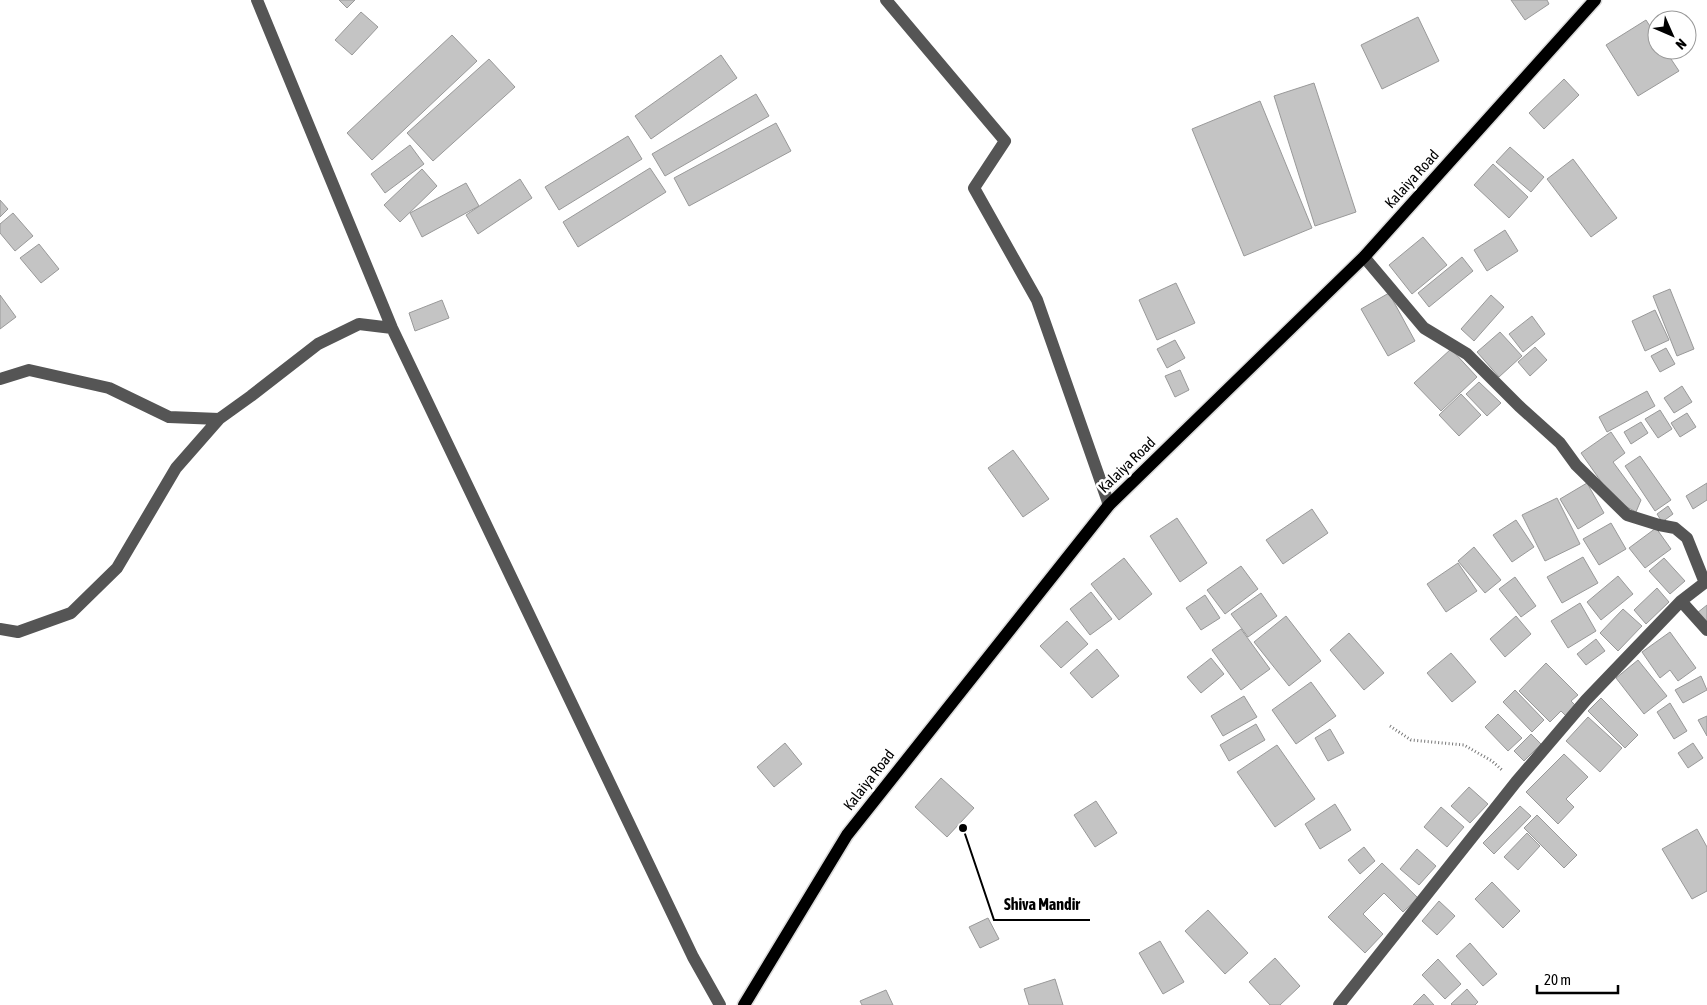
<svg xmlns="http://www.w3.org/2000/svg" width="1707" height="1005" viewBox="0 0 1707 1005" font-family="'Asap Condensed',sans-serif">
	<rect width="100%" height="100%" fill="#fff"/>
	<path fill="#c4c4c4" stroke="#999" d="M339 0H355L347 8Z
		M1511 0H1547L1549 4 1525 20Z
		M361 12 378 27 352 55 335 40Z
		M1418 17 1439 61 1382 89 1361 45Z
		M1646 20 1657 37V50H1665L1679 71 1638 96 1606 45Z
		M452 35 477 61 372 160 347 133Z
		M721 55 737 78 651 139 635 116Z
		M489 59 515 87 433 161 407 133Z
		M1564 79 1579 95 1544 129 1529 113Z
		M1314 83 1356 212 1315 226 1274 96Z
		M756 94 769 116 665 176 652 154Z
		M1260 101 1312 228 1244 256 1192 129Z
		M776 123 791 151 689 206 674 178Z
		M628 136 642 159 559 210 545 187Z
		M410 145 424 164 385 193 371 174Z
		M1510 147 1544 177 1531 192 1496 162Z
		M1573 159 1617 218 1591 237 1547 179Z
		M1493 164 1528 197 1509 218 1474 185Z
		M650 168 666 192 578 247 563 222Z
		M422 169 437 186 400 222 384 205Z
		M520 179 532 198 478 234 466 215Z
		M466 183 479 206 422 237 410 213Z
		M0 200 8 209 0 217Z
		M13 213 33 236 15 251 0 233V224Z
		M1505 230 1518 251 1487 271 1474 250Z
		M1423 237 1447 265 1412 294 1389 265Z
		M39 244 59 269 41 283 20 258Z
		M1462 257 1473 271 1429 307 1418 293Z
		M1176 283 1195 323 1157 340 1139 300Z
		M1670 289 1694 349 1677 356 1653 296Z
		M1389 293 1415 341 1388 356 1361 309Z
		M0 295 16 317 0 329Z
		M1491 295 1504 307 1474 341 1461 329Z
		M442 300 449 318 415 331 409 313Z
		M1655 310 1669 340 1645 351 1632 321Z
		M1532 316 1545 334 1523 352 1509 334Z
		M1500 332 1522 356 1499 377 1477 352Z
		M1175 340 1185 358 1167 368 1157 349Z
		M1535 347 1547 360 1530 376 1518 362Z
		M1666 348 1675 364 1660 372 1651 356Z
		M1451 349 1477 377 1441 411 1414 383Z
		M1180 370 1189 390 1175 397 1165 376Z
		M1479 382 1501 403 1487 416 1466 394Z
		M1682 386 1692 402 1674 413 1664 398Z
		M1647 391 1655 406 1607 432 1599 417Z
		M1461 394 1481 415 1459 436 1439 415Z
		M1660 410 1672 429 1658 438 1645 419Z
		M1687 413 1696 427 1680 437 1671 423Z
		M1641 422 1648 433 1631 444 1624 432Z
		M1611 432 1625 453 1613 462 1641 500 1636 512 1614 500 1581 453Z
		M1013 450 1049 499 1023 517 988 468Z
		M1640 456 1671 500 1655 511 1625 466Z
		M1587 483 1604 513 1578 529 1560 499Z
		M1707 483V500L1693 509 1686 496Z
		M1557 498 1580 544 1545 561 1522 515Z
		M1668 506 1673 514 1662 522 1657 514Z
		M1312 509 1328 533 1283 564 1266 540Z
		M1177 518 1207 563 1180 582 1150 536Z
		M1516 520 1534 547 1512 562 1493 535Z
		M1611 523 1626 549 1599 565 1583 539Z
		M1656 528 1671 549 1645 568 1629 548Z
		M1474 547 1501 580 1485 593 1458 561Z
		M1583 557 1598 583 1562 603 1547 577Z
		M1124 558 1152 594 1119 620 1091 584Z
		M1664 558 1685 581 1670 594 1649 571Z
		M1458 563 1477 591 1446 612 1427 584Z
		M1241 566 1258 589 1225 614 1207 590Z
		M1618 576 1633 594 1601 620 1587 602Z
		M1515 577 1536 606 1521 617 1499 589Z
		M1657 588 1669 602 1646 624 1634 610Z
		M1091 592 1112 619 1090 635 1070 609Z
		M1261 593 1277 616 1248 637 1231 614Z
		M1205 595 1220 618 1201 630 1186 608Z
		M1580 603 1596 631 1568 648 1551 621Z
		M1707 605V624L1697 613Z
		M1623 609 1642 626 1618 651 1600 633Z
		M1286 616 1321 661 1289 686 1254 642Z
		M1516 616 1531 634 1505 657 1490 639Z
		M1067 621 1088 644 1061 668 1040 646Z
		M1241 629 1270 669 1241 690 1212 650Z
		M1670 632 1696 668 1678 681 1670 670 1660 678 1642 652Z
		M1349 633 1384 673 1364 690 1330 650Z
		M1596 639 1605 651 1586 665 1577 654Z
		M1097 649 1119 676 1092 698 1070 673Z
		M1451 653 1476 682 1452 702 1427 673Z
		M1211 658 1224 674 1201 693 1187 677Z
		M1638 660 1667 696 1644 714 1616 678Z
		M1546 663 1578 695 1571 701 1576 706 1566 716 1561 711 1550 722 1519 691Z
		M1701 676 1707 690 1683 703 1675 690Z
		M1311 682 1336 716 1296 744 1272 710Z
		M1515 690 1544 720 1532 732 1503 702Z
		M1244 696 1257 717 1223 736 1211 716Z
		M1601 698 1638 735 1625 748 1588 711Z
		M1670 703 1687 731 1674 739 1657 712Z
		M1498 714 1522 738 1508 751 1485 727Z
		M1707 716V736L1698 720Z
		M1588 717 1622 748 1600 772 1566 741Z
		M1256 724 1265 740 1229 761 1220 745Z
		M1330 729 1344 753 1328 761 1315 738Z
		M1531 734 1541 744 1524 761 1514 751Z
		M785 743 802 764 774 787 757 767Z
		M1693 743 1703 758 1688 768 1678 753Z
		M1277 745 1315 799 1275 827 1237 772Z
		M1564 754 1588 777 1566 799 1574 807 1558 824 1526 792Z
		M941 778 974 808 947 837 915 807Z
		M1469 787 1488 804 1470 823 1451 806Z
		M1096 801 1117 833 1095 847 1074 815Z
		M1335 804 1351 830 1320 849 1305 824Z
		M1520 806 1531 816 1494 854 1483 843Z
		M1441 807 1464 827 1447 847 1424 827Z
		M1537 815 1577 855 1564 868 1524 828Z
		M1697 829 1707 847V891L1692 899 1662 849Z
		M1527 833 1540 846 1518 870 1504 857Z
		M1364 847 1375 861 1360 874 1348 860Z
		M1417 849 1436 866 1419 885 1400 869Z
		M1382 863 1418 898 1403 912 1384 893 1363 914 1383 934 1365 953 1328 917Z
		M1492 882 1520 911 1503 928 1475 899Z
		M1439 901 1455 916 1437 935 1422 921Z
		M1208 910 1248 953 1225 974 1185 931Z
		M988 918 999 939 980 948 969 927Z
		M1160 941 1184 982 1163 994 1139 953Z
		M1470 943 1497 974 1483 986 1456 956Z
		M1275 958 1300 986 1280 1005H1270L1249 982Z
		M1438 959 1461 984 1445 999 1422 975Z
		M1055 979 1063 1005H1029L1024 989Z
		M1467 989 1478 1002 1475 1005H1452L1451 1004Z
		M886 990 893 1005H862L860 1001Z
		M1424 994 1434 1005H1413Z"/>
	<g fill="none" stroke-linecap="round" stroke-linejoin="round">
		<g stroke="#dbdbdb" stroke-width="15">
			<path id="major" d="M744 1005 847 835 1109 505 1364 257 1595 0"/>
		</g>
		<path stroke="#777" stroke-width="3" stroke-dasharray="1 2.5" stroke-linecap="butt" d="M1390 726 1411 740 1464 745 1492 761 1502 770"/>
		<path stroke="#555" stroke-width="12" d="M257 0 392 328 693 957 720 1005
			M886 0 1005 141 974 188 1037 300 1109 505
			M1364 257 1424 328 1467 354 1519 406 1560 443 1576 465 1627 515 1659 525 1675 528 1687 538 1705 583
			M0 379 29 370 109 388 169 417 219 419 251 396 318 344 359 324 392 328
			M1681 601 1707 630
			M0 629 18 632 71 613 117 568 176 468 219 419
			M1339 1005 1516 782 1586 700 1681 601 1707 581"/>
		<use href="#major" stroke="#000" stroke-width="12"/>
	</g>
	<g text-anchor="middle" stroke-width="5" stroke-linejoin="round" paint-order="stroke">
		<g font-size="15" fill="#000" stroke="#fff">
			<text transform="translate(1412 179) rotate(-48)" y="5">Kalaiya Road</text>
			<text transform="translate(1127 465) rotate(-44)" y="5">Kalaiya Road</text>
			<text transform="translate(869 780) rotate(-52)" y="5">Kalaiya Road</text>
		</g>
	</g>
	<path fill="none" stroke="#000" stroke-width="2" d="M963 828L994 920H1090"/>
	<circle fill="#000" stroke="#fff" stroke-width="2" cx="963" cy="828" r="5"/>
	<g font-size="16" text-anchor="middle" font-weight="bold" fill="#000" stroke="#fff" stroke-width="5" stroke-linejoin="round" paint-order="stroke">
		<text x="1042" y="910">Shiva Mandir</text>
	</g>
	<g transform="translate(1672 35) rotate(135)"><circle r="24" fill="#ffffff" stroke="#999999"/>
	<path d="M0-4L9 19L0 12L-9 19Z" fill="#000000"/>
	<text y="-8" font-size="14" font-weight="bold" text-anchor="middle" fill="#000000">N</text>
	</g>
	<path d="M1537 985v8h81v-8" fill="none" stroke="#000000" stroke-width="2.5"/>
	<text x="1544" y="985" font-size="15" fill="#000000" stroke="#ffffff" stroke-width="4" paint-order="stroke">20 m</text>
</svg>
